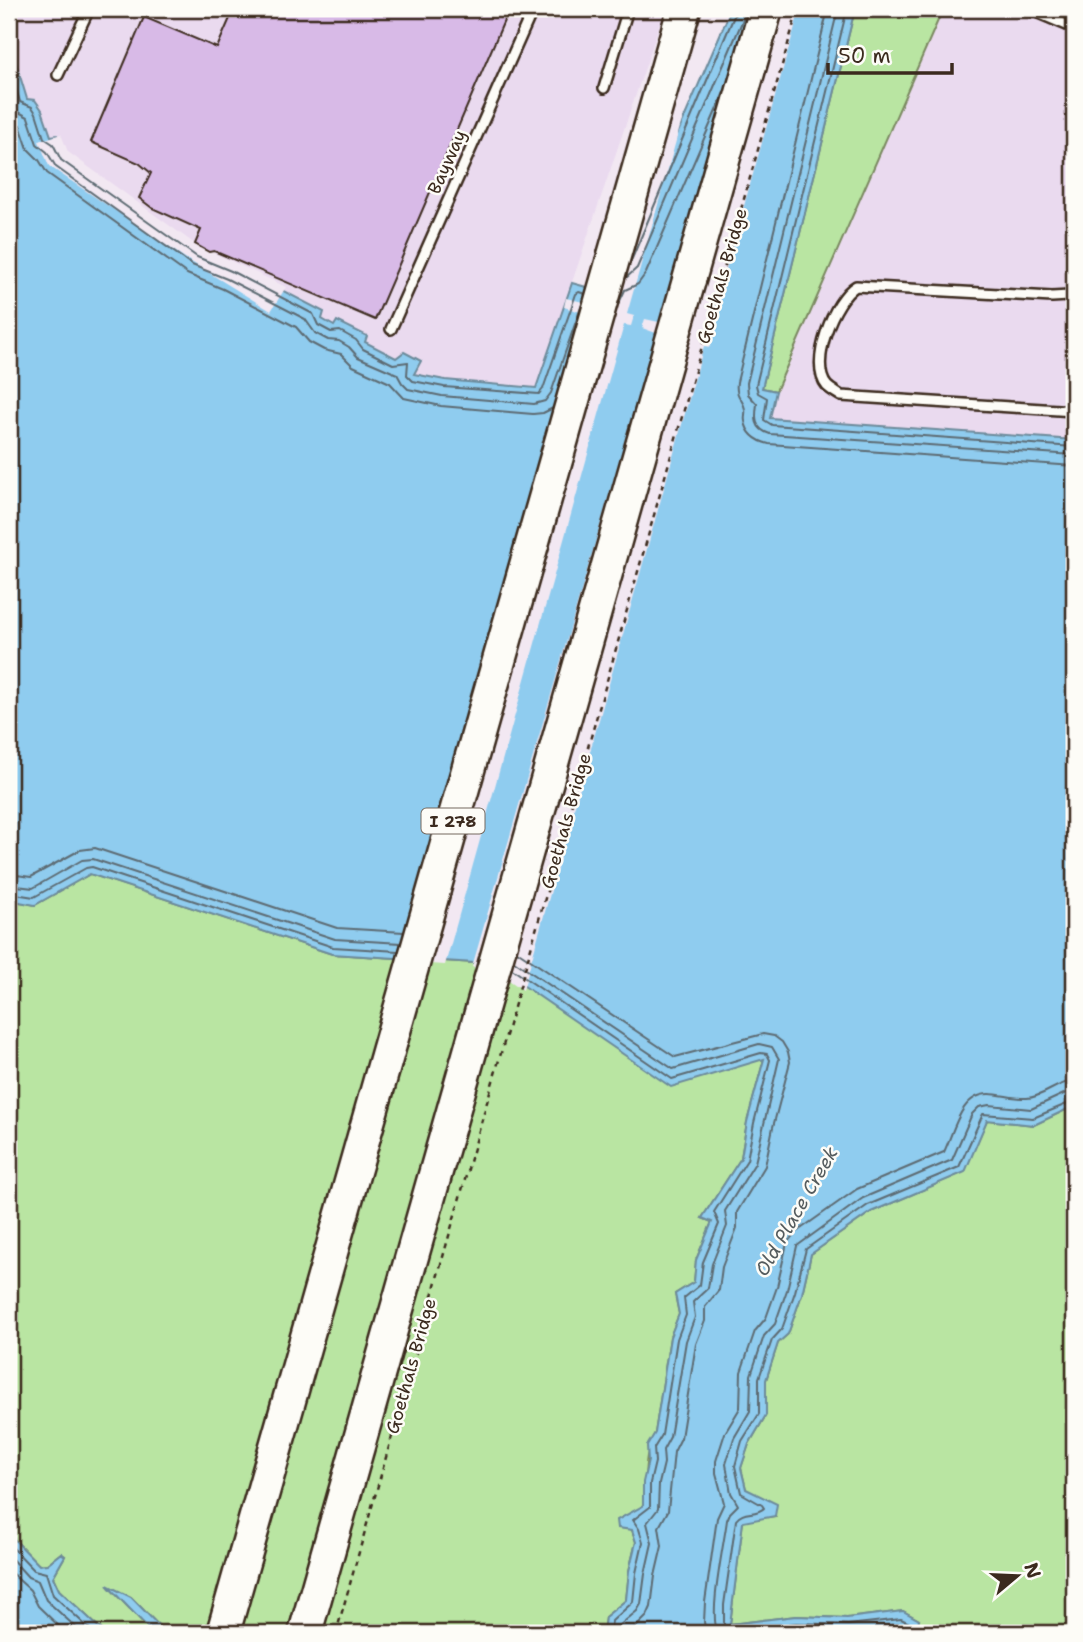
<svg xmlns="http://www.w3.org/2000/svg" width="1083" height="1642" viewBox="0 0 1083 1642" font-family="'Shantell Sans',sans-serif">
	<rect width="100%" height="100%" fill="#f2e8f2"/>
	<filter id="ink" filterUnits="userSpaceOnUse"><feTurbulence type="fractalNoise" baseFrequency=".0143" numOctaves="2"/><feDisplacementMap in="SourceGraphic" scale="14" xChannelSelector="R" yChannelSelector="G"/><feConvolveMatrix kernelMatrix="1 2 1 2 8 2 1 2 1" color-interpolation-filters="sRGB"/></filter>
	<g filter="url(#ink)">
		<path fill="#eadaef" d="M9 9H665L536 388 445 380 413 374 420 360 405 352 396 358 365 342 366 335 337 321 334 326 322 319 324 312 233 265 201 251 65 154 51 137 42 110 35 100 27 99 9 40Z
			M943 9H1074V440L770 418 776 391Z"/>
		<path fill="#b9e5a2" stroke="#7a8860" stroke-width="2" d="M855 9H943L776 391 762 388Z
			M90 874 332 954 475 963 764 1059 747 1122 741 1158 702 1218 712 1222 696 1260 694 1282 675 1294 679 1314 670 1337 655 1433C643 1452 646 1481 643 1504 641 1513 636 1522 632 1530L636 1542 629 1571 626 1600 605 1617 603 1633H166L131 1597 109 1587 153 1633H105L59 1590 53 1577 65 1556 61 1553 47 1564 39 1565 9 1534V900L35 905Z
			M1074 1106V1633H914L919 1620 903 1611 847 1618 796 1616 730 1624 743 1521 775 1516 746 1489 741 1468 749 1444 766 1415V1380L778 1343 788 1334 802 1294 811 1254 871 1212 964 1172 987 1120 1034 1125Z"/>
		<path fill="#8fccef" stroke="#6d8b9b" stroke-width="2" d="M731 9H855L762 388 776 391 770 418 1074 440V1106L1034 1125 987 1120 965 1172 871 1212 811 1254 802 1294 788 1334 778 1343 766 1380V1415L749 1444 741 1468 746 1489 777 1504 775 1516 743 1522 730 1624 796 1616 847 1618 903 1611 919 1620 914 1633H603L605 1617 626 1600 629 1571 636 1542 632 1530 618 1528 617 1520 643 1506V1482L648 1461 647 1446 655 1433 670 1337 679 1314 675 1294 694 1282 696 1260 712 1222 702 1218 741 1158 747 1122 764 1059 671 1087 508 975 475 963 332 954 90 874 35 905 9 900V40L27 99 35 100 42 110 51 136 57 135 65 154 201 251 233 265 324 312 322 319 334 326 337 321 367 336 365 342 396 358 404 352 421 361 414 374 445 380 536 388 572 283 597 290 622 263Z
			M9 1534 39 1565 47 1564 61 1553 65 1556 53 1577 59 1590 105 1633H9Z
			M107 1585 131 1597 166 1633H153Z"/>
		<path fill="#f2e8f2" d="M749 9H800L707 336 712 338 710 347 704 346 523 990 506 978 472 967 656 333 642 328 645 319 659 322Z
			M685 109 627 314 634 316 631 326 624 325 445 965 398 962 580 312 564 307 566 298 583 302 588 284 595 286 620 259Z
			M61 134 68 152 195 244 286 287 271 311 188 260 49 166 39 141Z"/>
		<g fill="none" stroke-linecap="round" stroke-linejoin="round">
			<path stroke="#5d6b72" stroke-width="2" d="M828 9 737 382C735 398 743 398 745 409 746 413 744 417 745 421 747 434 757 441 769 444L1074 466
				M838 9 747 383 748 394 757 404C755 418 754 429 770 434L1074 455
				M847 9 756 385 758 393 767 398 764 420 772 425 1074 447
				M9 64 20 102 32 107 36 113 44 138 53 144 61 160 197 257 231 271 313 314 318 325 331 332 340 331 356 340 363 349 393 364 408 362 407 375 413 381 444 387 539 394 543 389 576 294 579 292 585 294
				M9 95 15 110 28 117 37 144 47 152 56 167 192 265 227 279 305 319 315 333 328 340 339 341 349 347 358 357 397 374 402 383 408 389 442 396 534 404 545 401 551 393 582 304
				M9 118 20 125 28 149 39 160 47 173 187 274 223 289 296 327 309 342 324 350 341 354 353 366 390 383 404 398 441 406 533 414 543 413 553 408
				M631 261 737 9
				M626 278 637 268 744 17 746 9
				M618 305 625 290 638 284 646 273 725 90
				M9 874 31 877 80 850 95 848 337 928 404 932
				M9 885 33 888 82 860 93 859 335 939 401 943
				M9 893 34 897 86 868 92 867 333 947 398 951
				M517 951 675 1057 763 1034 774 1036 782 1042 788 1052 790 1062 773 1127 765 1166 737 1212V1228L722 1267 719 1290 705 1307V1321L696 1344 681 1438 674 1452 668 1511 659 1527 662 1546 655 1576 651 1607 647 1616 630 1633
				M514 961 673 1069 759 1044 772 1047 779 1059 755 1163 725 1211 727 1226 712 1264 708 1288 693 1302 695 1317 686 1341 670 1437 663 1450 664 1463 659 1484 658 1509 647 1523 652 1543 645 1574 641 1604 637 1611 620 1625 619 1633
				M512 969 672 1079 761 1053 767 1054 770 1060 754 1123 747 1160 714 1212 719 1224 703 1262 700 1285 684 1298 686 1315 677 1339 662 1435 654 1448 655 1462 650 1483V1507L633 1520 639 1529 643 1542 636 1573 633 1602 612 1621 610 1633
				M9 1544 34 1570 46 1573 53 1595 94 1633
				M9 1556 28 1577 38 1581 46 1600 82 1633
				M9 1571 30 1590 38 1606 66 1633
				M706 1633 704 1622 705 1602 717 1518 724 1503 716 1473V1461L725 1433 740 1408 741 1372 755 1331 766 1318 777 1287 787 1243 795 1233 857 1189 944 1152C954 1132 960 1094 989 1094 1001 1094 1015 1099 1027 1098 1044 1097 1057 1082 1074 1081
				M718 1633C708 1616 724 1544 727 1520L730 1513 738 1505 731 1493 726 1464 734 1438 750 1411 751 1375 764 1336 775 1324 787 1290 797 1246 863 1198 952 1160 972 1114 979 1107 989 1105 1031 1109 1066 1093 1074 1092
				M908 1633 909 1623 901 1619 848 1625 796 1623 732 1631 724 1626V1605L736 1520C743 1510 756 1516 764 1508L762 1505 741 1493 735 1466 742 1441 759 1414V1378L772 1340 782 1329 795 1292 806 1249 868 1205 959 1167 983 1114 1033 1118 1074 1101"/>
		</g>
		<path fill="#d8bae7" stroke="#3b2a1e" stroke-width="2" d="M234 9H509L375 320 214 251 209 252 195 244 201 230 152 208 139 198 151 173 139 163 91 142 144 17 217 48Z"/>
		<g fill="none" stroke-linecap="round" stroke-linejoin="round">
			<g stroke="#3b2a1e" stroke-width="14">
				<path id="service" d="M1029 9 1074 28
					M58 75 89 9
					M604 88 628 9
					M1074 292 1069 296 1052 297 856 286C834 299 808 364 827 386 831 390 837 393 841 396L1074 411
					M391 329 533 9"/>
			</g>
			<g stroke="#3b2a1e" stroke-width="37">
				<path id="motorway" d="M223 1633 684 9
					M305 1633 766 9"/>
			</g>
			<path stroke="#3b2a1e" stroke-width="2.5" stroke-dasharray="5 5" stroke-linecap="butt" d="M336 1633 798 9"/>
			<use href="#service" stroke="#fdfcf7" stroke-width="9"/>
			<use href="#motorway" stroke="#fdfcf7" stroke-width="32"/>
		</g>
	</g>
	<g text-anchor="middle" stroke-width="5" stroke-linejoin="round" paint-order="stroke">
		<rect fill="#fdfcf7" stroke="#75695f" stroke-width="2" x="421.5" y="808.5" width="63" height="25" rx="5"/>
		<g font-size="16" font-weight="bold" fill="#3b2a1e">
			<text x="453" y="827">I 278</text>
		</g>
		<g font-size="18" fill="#3b2a1e" stroke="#fdfcf7">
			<text transform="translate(447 162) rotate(-66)" y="6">Bayway</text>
			<text transform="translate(722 276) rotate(-74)" y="6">Goethals Bridge</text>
			<text transform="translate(566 821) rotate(-74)" y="6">Goethals Bridge</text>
			<text transform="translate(411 1366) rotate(-74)" y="6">Goethals Bridge</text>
		</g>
		<g font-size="19" font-style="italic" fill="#545b5d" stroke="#fdfcf7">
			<text transform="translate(796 1211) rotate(-60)" y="7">Old Place Creek</text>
		</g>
	</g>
	<rect width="1083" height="1642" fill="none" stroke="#fdfcf7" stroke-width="35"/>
	<rect x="18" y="18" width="1048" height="1607" fill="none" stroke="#3b2a1e" stroke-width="2.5" filter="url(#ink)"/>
	<g transform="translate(1017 1576) rotate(71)" stroke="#fdfcf7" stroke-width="5" paint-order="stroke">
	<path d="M0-5L12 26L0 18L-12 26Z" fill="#3b2a1e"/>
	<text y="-10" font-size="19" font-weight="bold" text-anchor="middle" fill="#3b2a1e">N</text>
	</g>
	<path d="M828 63v10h124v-10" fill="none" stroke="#3b2a1e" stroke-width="3.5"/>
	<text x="838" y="63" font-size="21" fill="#3b2a1e" stroke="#fdfcf7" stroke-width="5" paint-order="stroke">50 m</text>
</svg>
